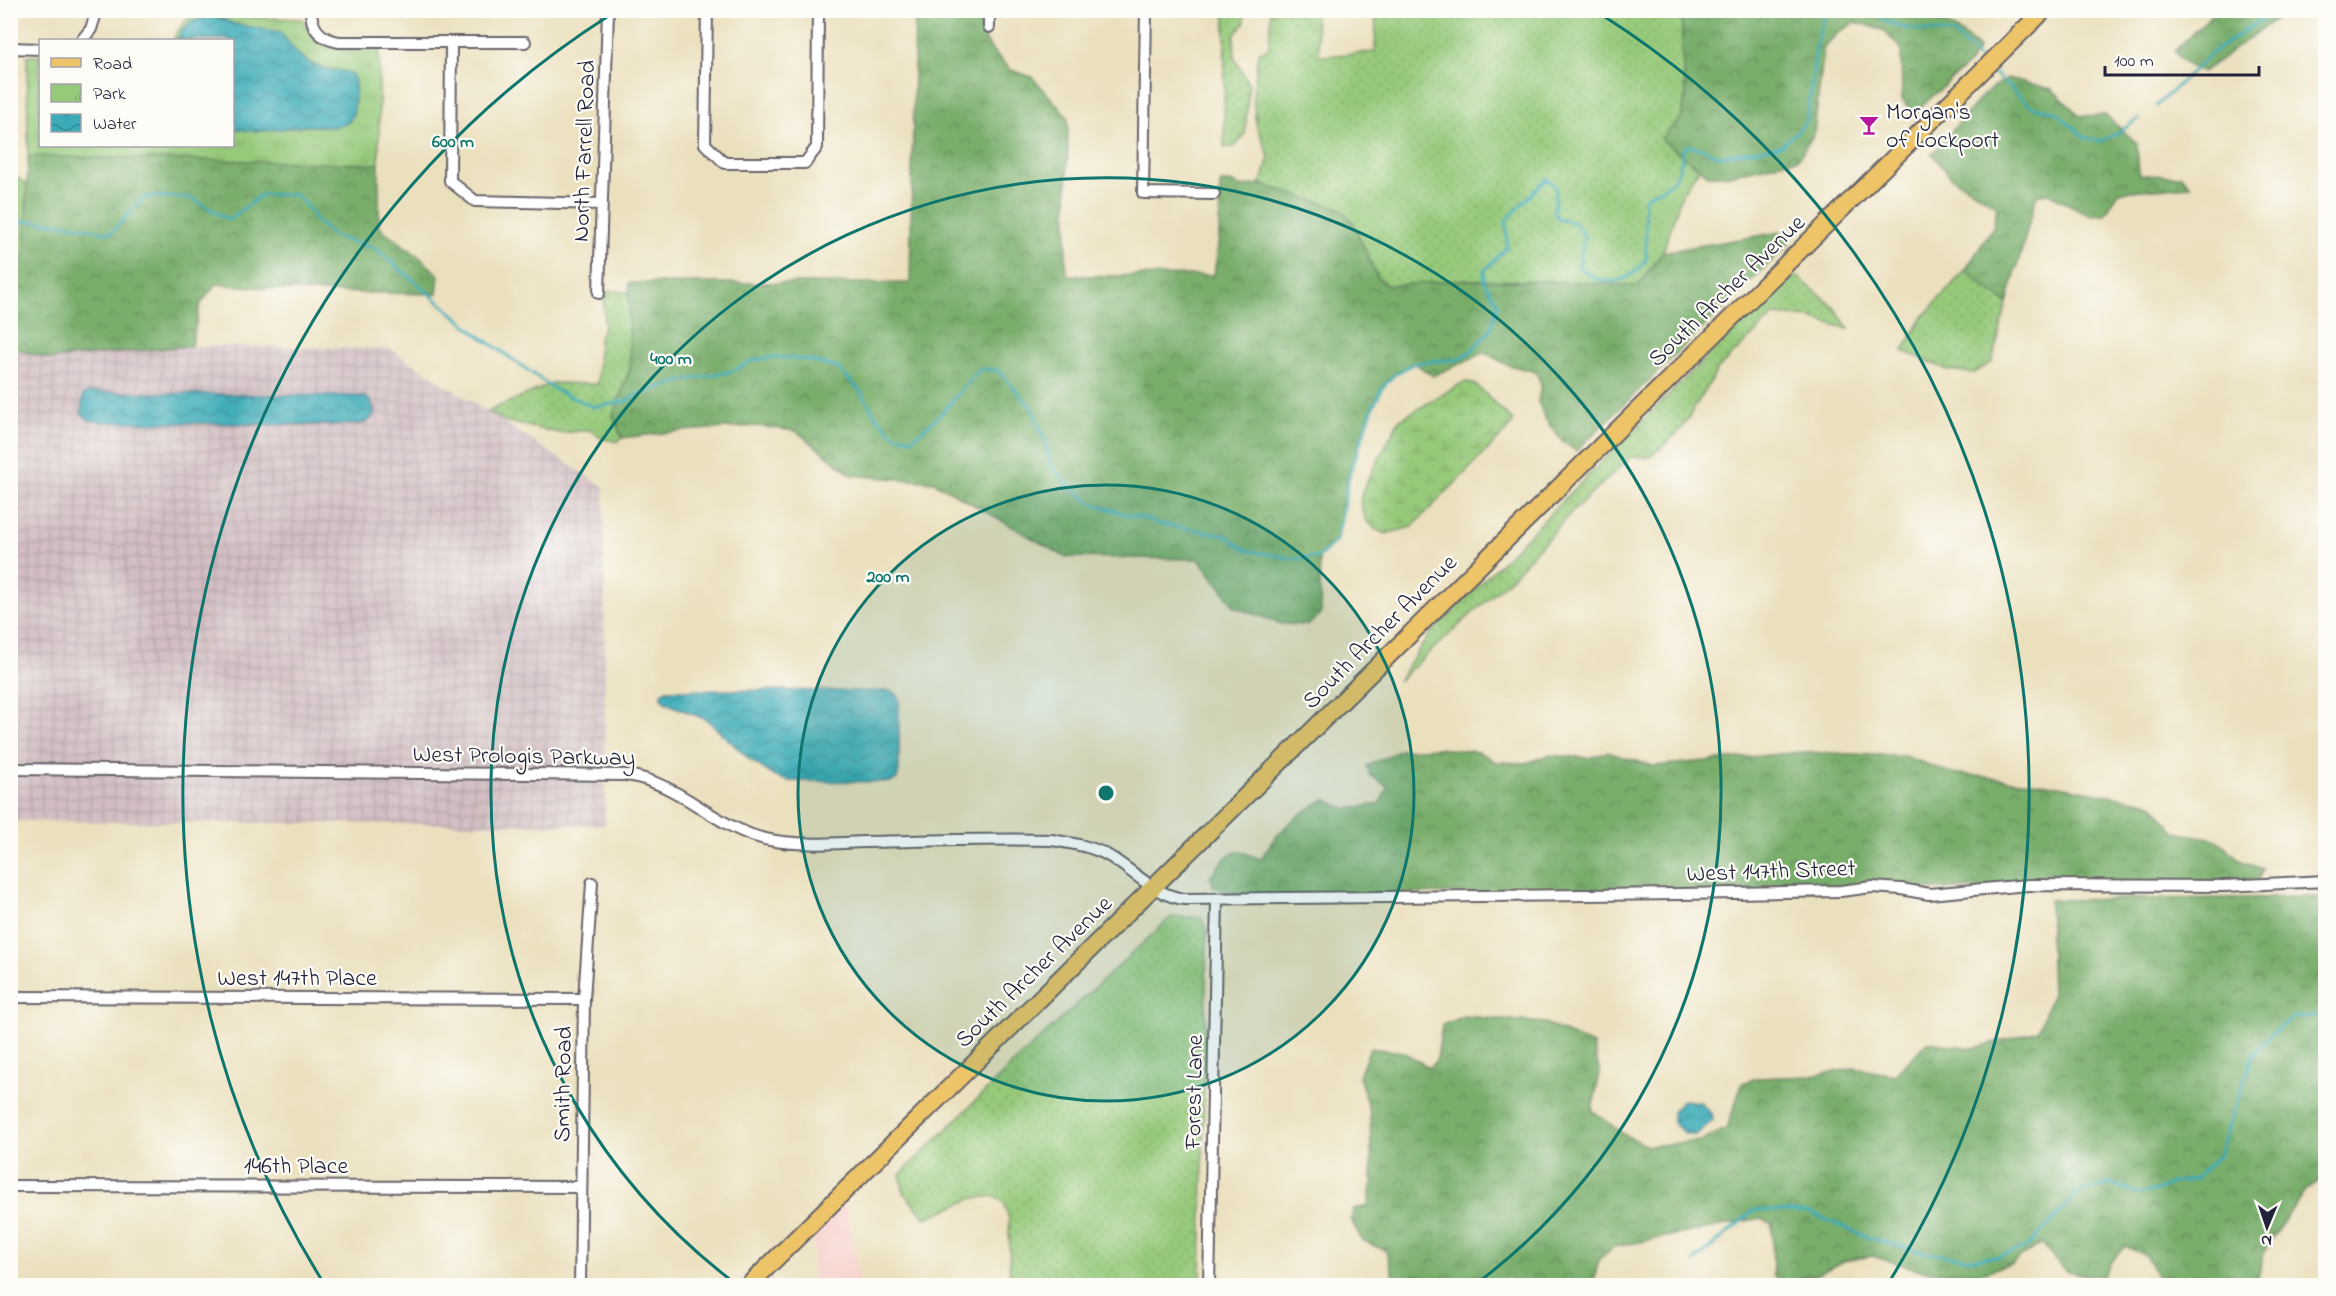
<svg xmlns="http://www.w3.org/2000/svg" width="2336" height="1296" viewBox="0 0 2336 1296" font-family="'Indie Flower',sans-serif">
	<defs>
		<pattern id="industrial-grid" width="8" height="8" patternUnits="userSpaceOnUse" patternTransform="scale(1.5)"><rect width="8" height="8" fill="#d2bec2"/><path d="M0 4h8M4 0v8" fill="none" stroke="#b4a3a8"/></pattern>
		<pattern id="grass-dots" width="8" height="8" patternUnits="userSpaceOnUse" patternTransform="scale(1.5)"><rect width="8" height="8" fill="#96c97a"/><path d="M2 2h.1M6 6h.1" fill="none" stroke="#81ac6a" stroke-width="1.8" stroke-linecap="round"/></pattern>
		<pattern id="forest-crowns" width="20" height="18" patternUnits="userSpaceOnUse" patternTransform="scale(1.5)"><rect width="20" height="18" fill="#78ad6a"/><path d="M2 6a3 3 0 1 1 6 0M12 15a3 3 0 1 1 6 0" fill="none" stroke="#628c58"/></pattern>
		<pattern id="wetland-marsh" width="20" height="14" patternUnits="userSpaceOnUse" patternTransform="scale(1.5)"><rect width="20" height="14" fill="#96c97a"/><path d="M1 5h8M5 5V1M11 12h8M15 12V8" fill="none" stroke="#81ac6a"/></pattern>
		<pattern id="park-tufts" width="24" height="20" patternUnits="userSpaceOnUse" patternTransform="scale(1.5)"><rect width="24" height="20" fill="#96c97a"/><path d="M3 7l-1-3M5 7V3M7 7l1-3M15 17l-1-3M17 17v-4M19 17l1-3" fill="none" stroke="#81ac6a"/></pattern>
		<pattern id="water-waves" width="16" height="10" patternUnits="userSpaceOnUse" patternTransform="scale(1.5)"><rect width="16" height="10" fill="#3babb7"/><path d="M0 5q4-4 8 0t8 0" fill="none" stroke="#318b96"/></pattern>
	</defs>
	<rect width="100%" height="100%" fill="#fdfcf7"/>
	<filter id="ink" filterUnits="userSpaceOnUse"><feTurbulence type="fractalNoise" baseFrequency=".0167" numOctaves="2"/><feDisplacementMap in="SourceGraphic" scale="12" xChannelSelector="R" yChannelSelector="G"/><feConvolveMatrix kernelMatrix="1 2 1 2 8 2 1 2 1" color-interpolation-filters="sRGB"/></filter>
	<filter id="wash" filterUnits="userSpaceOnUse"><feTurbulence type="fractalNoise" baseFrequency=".008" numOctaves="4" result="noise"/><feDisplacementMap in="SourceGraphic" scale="24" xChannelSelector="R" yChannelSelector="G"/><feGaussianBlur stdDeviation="1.35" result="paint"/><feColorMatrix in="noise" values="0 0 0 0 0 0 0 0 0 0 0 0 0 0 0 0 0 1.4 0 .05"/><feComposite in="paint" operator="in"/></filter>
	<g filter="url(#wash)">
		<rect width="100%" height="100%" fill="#ebe0be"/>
		<path fill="#f7d0cb" d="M846 1199 859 1285 813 1286V1229Z"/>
		<path fill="url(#industrial-grid)" d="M11 343 390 349 604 487 605 825 11 821Z"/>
		<path fill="url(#grass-dots)" stroke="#5c765a" stroke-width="1.5" d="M1225 11H1240L1244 14 1245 22 1234 36 1235 59 1249 84 1245 134 1234 147 1224 148Z
			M1271 11 1287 12 1289 11H1314L1320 56 1375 52 1376 11H1682V53L1686 95 1681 118 1661 139 1699 169 1682 193 1663 252 1638 286 1575 282 1461 280 1388 286 1378 278 1352 221 1341 209 1259 184 1264 176 1269 156 1256 124 1253 97 1258 53 1269 48Z
			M11 173 27 185 25 255 11 274Z
			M1966 269 1987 289 2007 303 1992 362 1974 373 1948 370 1903 351 1922 318Z
			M1797 276 1834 307 1849 329 1810 318 1774 315 1718 369 1682 428 1666 444 1649 457H1631L1572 512 1509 580 1398 681 1429 635 1770 293Z
			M609 291 629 292 630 369 613 415 622 438 617 442 601 438 590 430 559 433 504 421 488 411 553 383 598 384 599 336 604 328V301Z
			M1171 917H1201L1207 929 1201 1285H1010L1009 1219 1004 1203 995 1196 974 1198 925 1218 904 1193 900 1175 1021 1056Z"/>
		<path fill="url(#forest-crowns)" stroke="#4d6852" stroke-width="1.5" d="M2217 10H2290V11L2285 12 2203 72 2187 65 2174 51Z
			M915 11H979L983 36 991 49 1011 70 1032 77 1068 117 1066 273 1071 276 1214 275 1219 237 1220 183 1230 182 1242 187 1259 184 1341 209 1352 221 1378 278 1388 286 1461 280 1575 282 1638 286 1663 252 1781 232 1790 243 1576 451 1562 441 1546 420 1538 402 1541 384 1536 372 1505 364 1485 352 1433 376 1414 363C1402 370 1391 376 1383 387 1379 393 1378 399 1374 404L1349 475 1337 540 1319 557 1321 614 1308 625 1282 624 1235 607 1199 559 1065 557 934 482 852 475 796 431 757 426 682 431 622 438 613 415 630 369 629 283H910Z
			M1682 11H1908V13C1942 20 1953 24 1979 48L1970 63 1913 114 1902 99 1901 49 1883 30 1855 22 1838 33 1824 47 1814 134 1798 159 1729 175H1708L1661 139 1681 118 1686 95 1682 53Z
			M2007 78 2052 89 2080 116 2105 115 2137 143 2139 175 2182 176 2192 186 2119 192 2105 214 2089 215 2048 193 2037 195 2007 303 1987 289 1966 269 1993 227 1997 206 1951 177 1932 154 1984 94Z
			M28 156 379 164V227L417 255 439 275 437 294 314 292 216 284 200 305 191 346 49 359 11 347 10 274 25 255Z
			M1437 748 1479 752 1496 762 1526 763 1549 755 1590 758 1607 752 1653 766 1802 752 1904 756 1951 773 2048 784 2152 803 2175 832 2215 839 2243 862 2263 869 2258 880 1977 889 1239 895 1214 888 1210 876 1227 856 1239 851 1261 859C1276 831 1298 814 1325 799L1346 809 1379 804 1388 787 1370 775 1367 766 1401 750Z
			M2325 897V1178L2306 1189 2281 1225 2265 1250 2256 1285H2166L2161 1283 2145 1255 2125 1246 2111 1262 2103 1277 2068 1272 2055 1260 2042 1243 2011 1264 1978 1274 1924 1271 1872 1256 1843 1261 1818 1274 1784 1284 1773 1275 1772 1224 1761 1218 1614 1247 1599 1259 1593 1285H1397L1386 1251 1362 1240 1351 1220 1354 1209 1368 1206 1372 1181 1370 1114 1359 1076 1370 1048 1403 1052 1430 1068 1437 1059 1442 1025 1464 1016 1545 1023 1593 1045 1600 1073 1592 1110 1625 1135 1647 1146 1701 1141 1727 1128 1742 1083 1757 1078 1812 1076 1854 1068 1895 1075 1927 1042 1974 1048 2038 1031 2052 995 2049 900Z"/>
		<path fill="url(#wetland-marsh)" stroke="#5c765a" stroke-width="1.5" d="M1468 382 1476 385 1513 421 1511 426 1412 527 1385 534 1375 529 1366 520 1360 502 1363 489 1399 420 1462 383Z"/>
		<path fill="url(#park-tufts)" stroke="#5c765a" stroke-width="1.5" d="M204 11H236L240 17 303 19C316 56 347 49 379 49V164L28 156 27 56H40V146H232V40H173C180 24 188 17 204 11Z"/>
		<path fill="url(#water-waves)" stroke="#2e6679" stroke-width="1.5" d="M206 17H218L235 24 281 32C293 50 304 64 326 69 333 71 347 69 352 75 357 81 355 91 355 98 354 106 355 118 347 123 337 130 317 125 306 126 279 128 260 135 233 128L232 40H177C182 27 192 20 206 17Z
			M91 392 363 396C373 400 380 414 367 422 361 425 350 424 343 425L102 422 89 420 81 413 83 394Z
			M666 690 891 691 897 694 899 700V772L897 779 891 782 788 781 774 776 749 759 707 720 666 703 662 699V693Z
			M1683 1100 1700 1102 1712 1115 1713 1120 1696 1135 1686 1134 1673 1123 1672 1112Z"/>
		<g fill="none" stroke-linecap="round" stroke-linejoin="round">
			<path stroke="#3babb7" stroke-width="3" d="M1872 10 1886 21 1905 28 1954 34 1981 60
				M1994 73 2027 103 2036 108 2055 111 2086 138 2101 141 2118 133 2138 119
				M2156 106 2212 53 2275 10
				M10 221C35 221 60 223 83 227 94 229 101 233 111 233L143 198 152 196 191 198 229 220 261 195 295 194 311 211 316 221 335 237 375 248 477 334 557 391 594 407 627 401 637 394 686 380 733 371 751 361 773 357 807 360 838 368 860 391 875 415 889 430 896 436 912 439 940 415 975 374 981 369 997 370 1032 408 1046 444 1050 464 1069 486 1091 503 1128 515 1149 519 1155 523 1225 535 1246 550 1261 553 1295 559 1319 557 1337 540 1349 475 1374 404 1378 398 1381 389 1394 375 1414 363 1460 359 1471 351 1490 331 1498 304 1484 281V271L1507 247 1506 221 1540 185 1548 179 1556 188 1554 214 1560 220 1574 222 1586 238 1583 241 1579 267C1603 288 1627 286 1646 260L1645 199C1651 192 1654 192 1662 189 1676 181 1683 166 1682 150L1687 146 1704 149 1718 156 1781 146 1804 125 1807 119 1817 41 1826 10
				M1694 1262 1754 1210 1808 1212 1869 1238 1926 1253 1973 1259 1998 1256 2023 1249 2030 1244 2061 1212 2077 1193 2111 1184 2140 1194 2164 1188 2171 1183 2196 1179 2219 1155 2252 1057 2270 1035 2294 1017 2326 1015"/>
		</g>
	</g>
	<g filter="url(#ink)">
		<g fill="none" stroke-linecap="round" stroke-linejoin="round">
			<g stroke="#686469" stroke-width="14">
				<path id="minor" d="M311 10C311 29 321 39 339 42H525
					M707 10 705 144 725 163H805L817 147 818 10
					M1146 10 1143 193 1214 194
					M989 27V10
					M82 40 91 29 97 10
					M451 43 450 181 475 201 602 204
					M10 48 40 49
					M599 293 608 10
					M10 769 626 775C681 782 716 830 770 840 801 846 834 843 865 842 928 841 990 838 1052 840 1070 843 1091 846 1107 855 1131 868 1156 897 1185 899L1681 894 1841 891 1872 887 1901 889 1929 894 2028 885 2224 886 2326 881
					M10 997 584 999
					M10 1186 581 1187
					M580 1286 584 999 592 883
					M1209 1286 1217 900"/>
			</g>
			<g stroke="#686469" stroke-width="20">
				<path id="primary" d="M748 1286 2044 10"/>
			</g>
			<use href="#minor" stroke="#fff" stroke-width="10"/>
			<use href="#primary" stroke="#eec469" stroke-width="16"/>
		</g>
	</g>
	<circle cx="1106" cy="793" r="308" fill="#0f766e" fill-opacity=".12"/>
	<g fill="none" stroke="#0f766e" stroke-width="3">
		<circle cx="1106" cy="793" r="308"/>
		<path d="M736 1284A615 615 0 1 1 1476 1284"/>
		<path d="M323 1282A923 923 0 0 1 610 15M1602 15A923 923 0 0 1 1889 1282"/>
	</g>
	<defs>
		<g id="bar-bare" transform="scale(1.62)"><path d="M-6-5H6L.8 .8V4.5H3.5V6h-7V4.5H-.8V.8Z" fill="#b5179e" stroke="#fdfcf7" stroke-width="2.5" paint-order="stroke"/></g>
	</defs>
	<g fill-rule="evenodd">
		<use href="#bar-bare" x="1869" y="125"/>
	</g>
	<g text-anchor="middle" stroke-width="4.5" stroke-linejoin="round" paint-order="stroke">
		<g font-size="24" fill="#22223b" stroke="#fdfcf7" text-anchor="start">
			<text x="1886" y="119">Morgan's<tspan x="1886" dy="28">of Lockport</tspan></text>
		</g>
		<g font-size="24" fill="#22223b" stroke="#fdfcf7">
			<text transform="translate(583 151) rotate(-88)" y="8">North Farrell Road</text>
			<text transform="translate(1726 290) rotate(-44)" y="8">South Archer Avenue</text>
			<text transform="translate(1379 631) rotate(-45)" y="8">South Archer Avenue</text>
			<text transform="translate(524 755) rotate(1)" y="8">West Prologis Parkway</text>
			<text transform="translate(1771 870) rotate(-2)" y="8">West 147th Street</text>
			<text transform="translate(1033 971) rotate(-44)" y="8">South Archer Avenue</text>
			<text x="297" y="985">West 147th Place</text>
			<text transform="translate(562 1084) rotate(-89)" y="8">Smith Road</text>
			<text transform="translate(1193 1092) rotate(-89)" y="8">Forest Lane</text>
			<text x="296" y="1173">146th Place</text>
		</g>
	</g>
	<circle cx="1106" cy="793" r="9" fill="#0f766e" stroke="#fdfcf7" stroke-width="3"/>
	<g font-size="18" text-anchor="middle" font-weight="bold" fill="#0f766e" stroke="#fdfcf7" stroke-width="4.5" stroke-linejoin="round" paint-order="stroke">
		<text x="453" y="147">600 m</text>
		<text x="671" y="364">400 m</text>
		<text x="888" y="582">200 m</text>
	</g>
	<rect width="2336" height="1296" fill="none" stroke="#fdfcf7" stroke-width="36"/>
	<rect x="39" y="39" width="195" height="108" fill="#fdfcf7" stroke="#a5a5ac" stroke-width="1.5"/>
	<rect x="51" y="58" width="30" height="9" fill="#eec469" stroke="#a5a5ac" stroke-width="1.5"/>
	<text x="93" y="69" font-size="18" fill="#22223b">Road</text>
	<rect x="51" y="84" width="30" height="18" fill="url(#park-tufts)" stroke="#a5a5ac" stroke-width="1.5"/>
	<text x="93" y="99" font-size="18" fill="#22223b">Park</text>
	<rect x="51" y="114" width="30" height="18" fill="url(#water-waves)" stroke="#a5a5ac" stroke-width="1.5"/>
	<text x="93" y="129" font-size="18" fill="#22223b">Water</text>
	<g transform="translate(2267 1227) rotate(182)" stroke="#fdfcf7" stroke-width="4.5" paint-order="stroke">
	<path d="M0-4.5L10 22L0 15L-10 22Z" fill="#22223b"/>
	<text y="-9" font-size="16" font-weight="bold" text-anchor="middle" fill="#22223b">N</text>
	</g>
	<path d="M2105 66v9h154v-9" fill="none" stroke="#22223b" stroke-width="3"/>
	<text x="2114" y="66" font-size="18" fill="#22223b" stroke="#fdfcf7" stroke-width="4.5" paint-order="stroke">100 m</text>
</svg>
